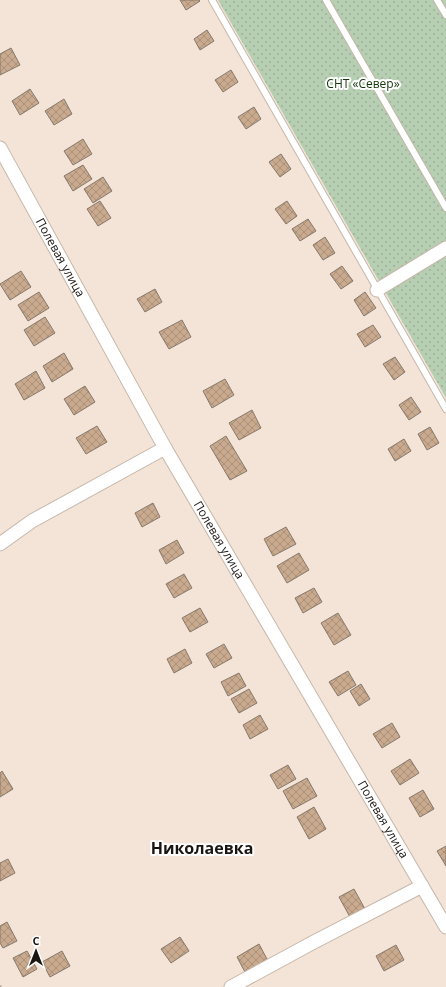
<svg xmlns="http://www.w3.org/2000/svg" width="446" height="987" viewBox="0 0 446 987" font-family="'Open Sans',sans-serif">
	<defs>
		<pattern id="grass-dots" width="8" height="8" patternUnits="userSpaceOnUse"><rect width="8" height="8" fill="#b6ceb1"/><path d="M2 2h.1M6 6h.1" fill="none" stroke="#9cb097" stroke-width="1.8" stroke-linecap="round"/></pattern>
		<pattern id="building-cross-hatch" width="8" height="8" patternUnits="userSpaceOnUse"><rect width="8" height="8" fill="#c9aa8e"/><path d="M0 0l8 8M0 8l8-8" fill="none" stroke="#ac9179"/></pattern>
	</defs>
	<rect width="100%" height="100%" fill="#f3e4d7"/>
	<path fill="url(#grass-dots)" d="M218 0H446V398Z"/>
	<path fill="url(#building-cross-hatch)" stroke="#85786c" d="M180 0H199L200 1 186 10Z
		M207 30 214 41 200 50 194 39Z
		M11 48 20 65 0 75V54Z
		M231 70 238 82 223 92 215 80Z
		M30 89 39 103 20 115 12 101Z
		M64 99 72 114 54 125 45 111Z
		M254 107 261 119 246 129 238 117Z
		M83 139 92 154 73 165 64 151Z
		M281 154 291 169 280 177 269 162Z
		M83 165 92 179 73 191 64 176Z
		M103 177 112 191 93 203 84 189Z
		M100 201 111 218 98 226 87 209Z
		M287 201 297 216 286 224 275 209Z
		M308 219 316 231 300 241 292 229Z
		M325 237 335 253 323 260 313 245Z
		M342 266 353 281 341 289 330 274Z
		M21 271 31 287 10 300 0 284Z
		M155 289 162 302 145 312 137 299Z
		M39 292 49 308 28 321 18 305Z
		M365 292 376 308 364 316 354 300Z
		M45 317 55 333 34 346 24 330Z
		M182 320 191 337 169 349 159 332Z
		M373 325 381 337 365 347 357 334Z
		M64 353 73 369 52 382 43 366Z
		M395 357 405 372 394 380 383 364Z
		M36 371 45 388 24 400 15 384Z
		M225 379 234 395 212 408 203 391Z
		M85 386 95 402 74 415 64 399Z
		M411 397 421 412 409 420 399 405Z
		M252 410 261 428 239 440 229 423Z
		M97 426 107 442 86 454 76 438Z
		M430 427 439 443 427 450 418 434Z
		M226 436 247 471 230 480 210 446Z
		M404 439 411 451 395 461 388 449Z
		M153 503 160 517 142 527 135 513Z
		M286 527 296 544 273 556 264 539Z
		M177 540 184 553 166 564 159 550Z
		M299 553 309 570 287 583 277 566Z
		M184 574 192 588 174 598 166 584Z
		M314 588 322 602 303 613 295 598Z
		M200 608 208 622 190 632 182 618Z
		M338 613 351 635 334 645 321 623Z
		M224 644 232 658 214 668 206 654Z
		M185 649 192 663 174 673 167 659Z
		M348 671 356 685 338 696 329 682Z
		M239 673 246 686 228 696 221 682Z
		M361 684 370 699 359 706 350 691Z
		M249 689 257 703 239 713 231 699Z
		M260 715 268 729 250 739 243 725Z
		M392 723 400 737 382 748 373 734Z
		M410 759 419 773 400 785 391 771Z
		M288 765 296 779 278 789 270 775Z
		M2 771 13 789 0 797V773Z
		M307 778 317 796 293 809 283 791Z
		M423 790 434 809 420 817 409 798Z
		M314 807 326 829 309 839 297 817Z
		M446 846V866L437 851Z
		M8 859 15 873 0 881V863Z
		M354 889 365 909 350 917 339 897Z
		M7 922 17 941 3 948 0 943V926Z
		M180 937 189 951 171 963 161 949Z
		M259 944 268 961 246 974 237 957Z
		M396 945 404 960 384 971 376 956Z
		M27 951 37 969 23 977 13 958Z
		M62 951 70 966 50 977 42 962Z"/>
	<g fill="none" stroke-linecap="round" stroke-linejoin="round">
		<g stroke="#c5b7aa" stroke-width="8">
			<path id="service" d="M212 0 446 409
				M326 0 446 208
				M437 0 446 15"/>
		</g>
		<g stroke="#c5b7aa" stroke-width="15">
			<g id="minor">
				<path id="s1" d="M0 148 165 448 446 927"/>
				<path d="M377 290 446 248"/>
				<path d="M0 544 32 521 165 448"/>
				<path d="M231 987 312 943 422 886"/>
			</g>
		</g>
		<path stroke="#998f85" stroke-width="2.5" stroke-dasharray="1 3" stroke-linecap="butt" d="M0 986 1 987"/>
		<use href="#service" stroke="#fff" stroke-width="6"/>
		<use href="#minor" stroke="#fff" stroke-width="13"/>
	</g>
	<g text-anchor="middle" stroke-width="4" stroke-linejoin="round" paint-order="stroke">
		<g font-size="12" fill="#123608" stroke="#fff">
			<text x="363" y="88">СНТ «Север»</text>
		</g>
		<g font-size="12" fill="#1a1511" stroke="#fff">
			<text dy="4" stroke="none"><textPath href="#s1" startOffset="125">Полевая улица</textPath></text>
			<text dy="4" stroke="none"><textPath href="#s1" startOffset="449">Полевая улица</textPath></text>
			<text dy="4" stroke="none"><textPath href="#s1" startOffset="773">Полевая улица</textPath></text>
		</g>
		<g font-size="16" font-weight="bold" fill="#1a1511" stroke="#fff">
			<text x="202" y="854">Николаевка</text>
		</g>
	</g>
	<g transform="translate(36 951)" stroke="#ffffff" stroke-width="3" paint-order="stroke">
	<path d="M0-3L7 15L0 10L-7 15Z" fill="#1a1511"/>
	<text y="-6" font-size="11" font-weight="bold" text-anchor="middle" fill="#1a1511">С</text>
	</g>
</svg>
